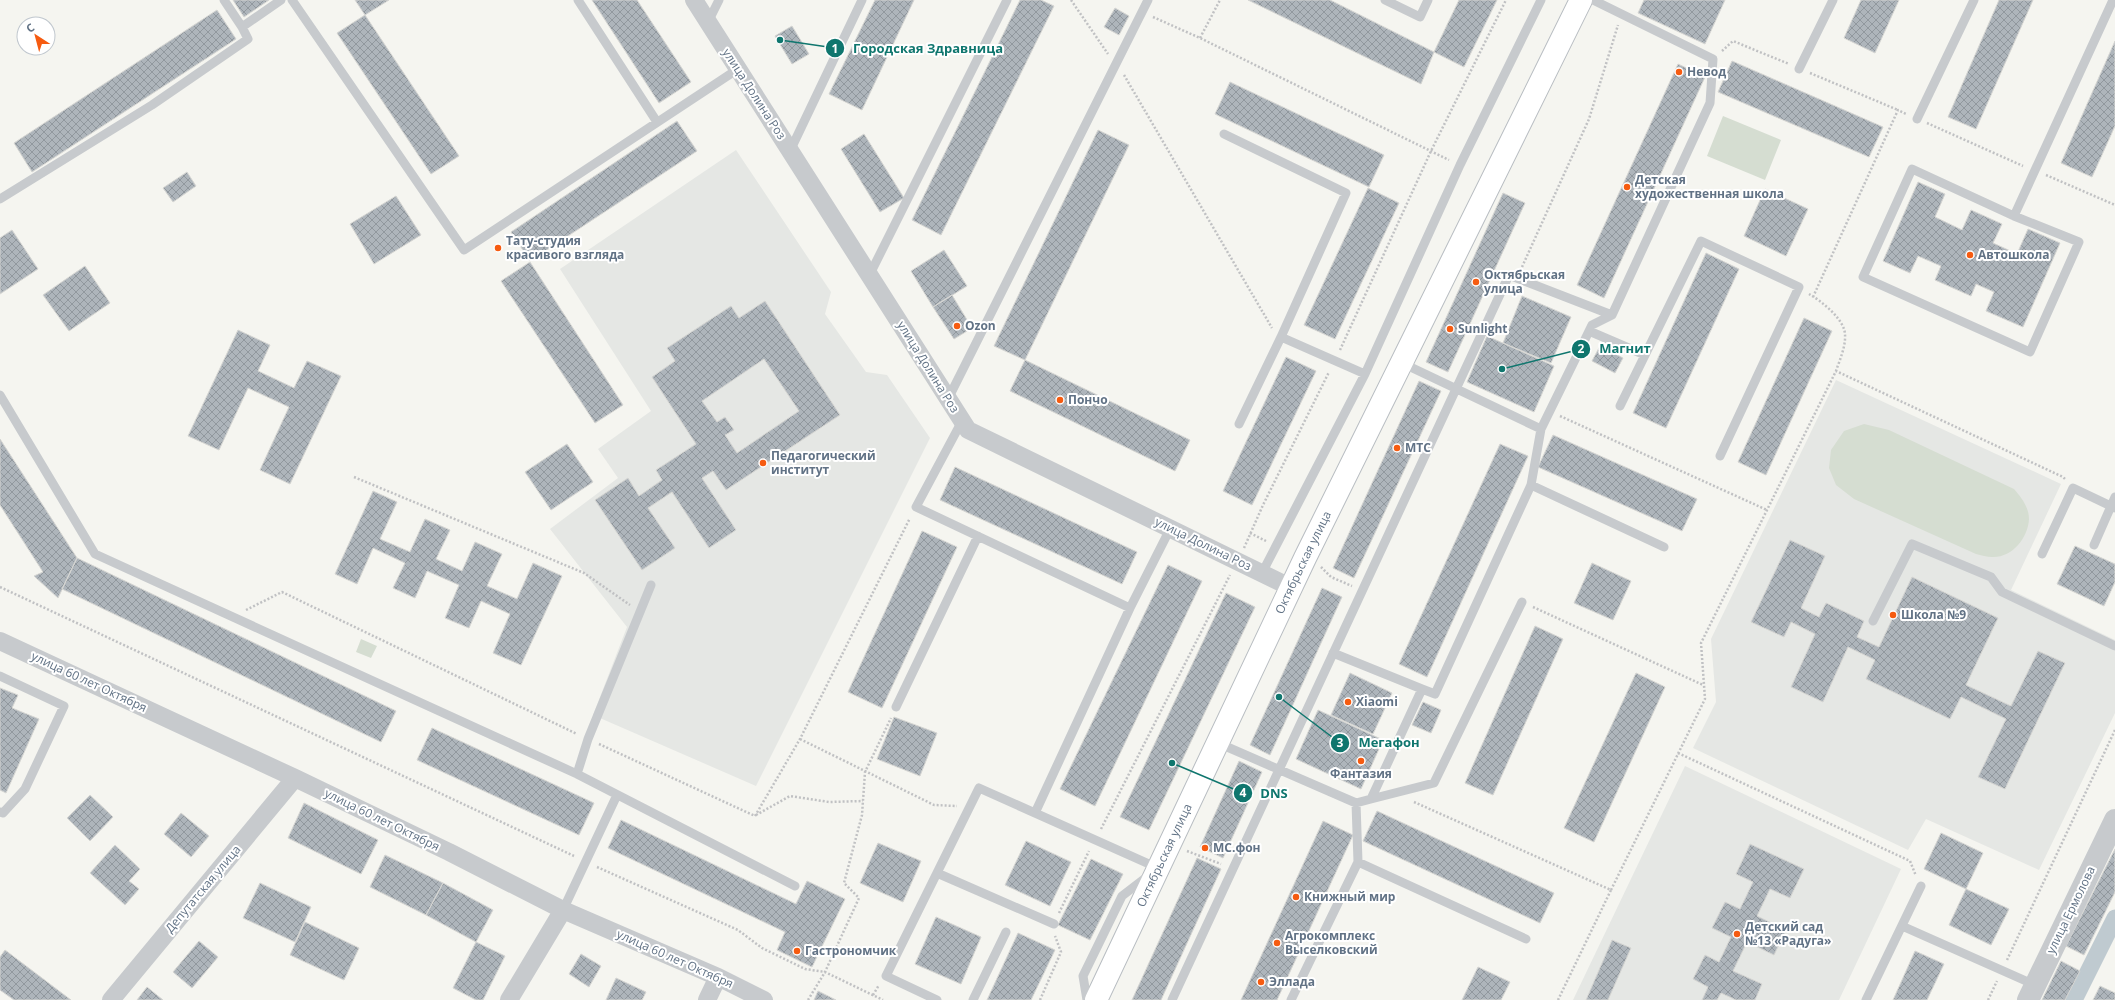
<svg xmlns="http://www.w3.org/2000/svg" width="2115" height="1000" viewBox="0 0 2115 1000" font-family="'Open Sans',sans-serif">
	<defs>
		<pattern id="building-cross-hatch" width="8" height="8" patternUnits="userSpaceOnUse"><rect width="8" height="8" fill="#aeb5bb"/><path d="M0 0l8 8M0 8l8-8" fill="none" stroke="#91989e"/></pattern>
	</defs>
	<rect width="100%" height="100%" fill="#f5f5f0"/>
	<path fill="#e5e7e4" d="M736 150 831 292 825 314 866 372 887 375 930 438 756 786 593 715 627 627 550 529 618 478 598 449 651 411 560 269Z
		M1836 380 2061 484 2011 590 2115 640V713L2039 870 1926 819 1908 850 1693 748 1716 702 1711 639Z
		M1685 766 1901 869 1839 1000H1573Z"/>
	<path fill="#d5ddd1" d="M1723 116 1781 140 1765 180 1707 156Z
		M1864 424 1889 430 2014 489C2021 497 2029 507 2029 519 2028 538 2012 558 1992 557 1987 557 1981 555 1976 554L1854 499 1836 485 1829 468 1831 450 1844 431Z
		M361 639 377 646 371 658 356 652Z"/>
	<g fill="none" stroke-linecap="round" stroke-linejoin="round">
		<path stroke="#bfcad0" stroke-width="17" d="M2074 1000 2115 918"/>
	</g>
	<path fill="url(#building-cross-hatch)" stroke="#d6d6d3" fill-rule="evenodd" d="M233 0H269L244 17Z
		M355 0H389L365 15Z
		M592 0H637L691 82 659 103Z
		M875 0H914L862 110 829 94Z
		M1020 0H1041L1054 6 941 235 912 220Z
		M1248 0H1330L1434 52 1421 84Z
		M1459 0H1497L1464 67 1434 52Z
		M1644 0H1725L1705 44 1638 13Z
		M1861 0H1899L1875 53 1844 38Z
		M1999 0H2033L1976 129 1948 117Z
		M1115 8 1129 16 1119 35 1104 27Z
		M217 10 236 39 32 172 14 143Z
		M365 15 459 156 431 174 337 33Z
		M792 26 809 54 792 64 775 36Z
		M2115 41V126L2092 177 2061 163Z
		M1732 61 1883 127 1869 157 1718 92Z
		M1678 64 1705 77 1604 298 1577 285Z
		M1230 82 1384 155 1369 187 1215 114Z
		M677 121 697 151 530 261 511 232Z
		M1098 130 1129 145 1025 360 994 346Z
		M864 134 904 198 880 212 841 149Z
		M187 172 196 186 173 202 163 188Z
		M1918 182 1945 194 1935 217 1962 230 1971 210 2002 224 1993 243 2017 254 2028 229 2060 243 2023 327 1986 311 1994 292 1976 284 1971 296 1935 280 1941 266 1918 256 1910 273 1883 261Z
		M1368 188 1399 203 1335 339 1304 325Z
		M1765 189 1808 209 1786 256 1744 236Z
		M1503 193 1525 203 1448 372 1426 362Z
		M396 196 421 235 374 264 350 224Z
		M12 230 38 269 0 294V238Z
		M944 250 967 286 933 307 911 271Z
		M1706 253 1739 269 1666 428 1633 413Z
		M530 262 623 405 595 423 501 281Z
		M85 266 110 303 69 331 43 295Z
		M952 295 972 328 954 339 933 307Z
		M1522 296 1571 317 1551 363 1503 343Z
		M765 301 840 415 726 490 713 471 702 478 736 530 709 548 672 492 648 508 675 548 642 570 595 500 628 478 639 496 662 480 656 470 696 444 652 377 675 361 667 348 731 306 739 318ZM764 359 799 411 737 453 725 435 734 430 725 417 717 422 702 401Z
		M1804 318 1832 331 1766 475 1738 462Z
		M238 330 270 345 258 371 294 388 307 361 341 376 290 484 260 470 289 407 248 388 219 450 188 436Z
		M1487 336 1554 366 1534 412 1467 382Z
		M1600 346 1623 358 1615 373 1592 361Z
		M1286 357 1316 371 1252 505 1223 491Z
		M1025 360 1190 440 1175 471 1010 391Z
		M1419 381 1441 391 1354 578 1333 568Z
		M1553 435 1697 499 1682 531 1538 467Z
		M0 439 77 558 58 598 34 576 43 572 0 505Z
		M567 444 593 482 551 510 525 472Z
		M1500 444 1528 456 1427 677 1399 664Z
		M955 467 1137 552 1122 584 940 500Z
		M373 491 397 502 380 539 410 552 425 519 450 530 436 559 462 571 475 542 502 554 487 586 517 599 533 563 562 576 521 665 493 653 510 614 481 601 469 628 445 618 459 585 427 571 415 598 393 588 405 563 373 548 357 584 335 574Z
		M922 531 957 547 882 708 848 692Z
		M1790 540 1825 556 1801 608 1819 617 1826 603 1864 621 1857 637 1879 647 1912 577 1998 618 1966 685 2011 706 2038 651 2065 663 2005 789 1978 777 2006 719 1961 697 1950 719 1866 679 1875 660 1848 647 1823 702 1791 687 1815 634 1791 622 1784 637 1751 622Z
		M2075 546 2115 564V582L2104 606 2057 584Z
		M77 558 396 711 381 742 62 589Z
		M1592 563 1631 581 1613 620 1574 603Z
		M1168 565 1202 581 1095 806 1060 789Z
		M1322 588 1342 597 1270 755 1250 745Z
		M1226 593 1255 607 1149 830 1120 817Z
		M1535 626 1563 639 1493 795 1465 783Z
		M1350 673 1392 693 1373 734 1331 715Z
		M1636 673 1665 687 1594 842 1564 828Z
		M0 688 18 695 12 708 39 719 6 793 0 790Z
		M1423 702 1441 710 1431 733 1412 725Z
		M1318 710 1383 740 1361 789 1296 759Z
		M894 717 937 733 920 776 877 759Z
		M432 728 594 803 579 835 417 760Z
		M1239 761 1262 772 1223 858 1200 847Z
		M90 795 113 817 90 841 67 818Z
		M304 803 378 840 361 874 288 838Z
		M1377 811 1554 893 1540 923 1363 841Z
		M181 813 209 836 191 857 164 834Z
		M621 820 796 904 807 881 845 899 812 967 777 950 785 932 608 848Z
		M1323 821 1353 835 1277 1000H1241Z
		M1941 833 1983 853 1966 889 1924 869Z
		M1026 841 1071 862 1050 906 1005 885Z
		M878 843 921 861 903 902 860 883Z
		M1750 844 1804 869 1790 898 1770 889 1757 916 1786 930 1774 955 1747 942 1733 971 1762 984 1755 1000H1736L1721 993 1717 1000H1702L1708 987 1693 979 1705 955 1719 962 1731 937 1712 928 1725 902 1740 909 1753 882 1736 874Z
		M115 845 140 869 129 881 139 889 125 905 90 873Z
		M2115 849V892L2084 955 2066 946Z
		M385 855 443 883 426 915 370 887Z
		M1197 858 1221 869 1161 1000H1132Z
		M1091 859 1123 874 1090 940 1058 925Z
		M260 883 311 907 295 942 243 918Z
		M443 883 493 910 476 942 426 915Z
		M1966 889 2009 909 1991 945 1949 925Z
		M936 917 981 937 961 984 915 964Z
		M305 922 359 948 344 980 290 955Z
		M1018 933 1055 950 1031 1000H987Z
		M1612 940 1631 948 1608 1000H1586Z
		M199 941 218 957 192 988 173 972Z
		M476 942 505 956 483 1000H476L453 988Z
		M5 950 71 1000H14L0 990V957Z
		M1915 951 1944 964 1927 1000H1893Z
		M581 954 601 966 589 987 569 974Z
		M2061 961 2080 971 2065 1000H2042Z
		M1478 967 1510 982 1501 1000H1462Z
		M616 978 646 992 642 1000H606Z
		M2100 986 2115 993V1000H2093Z
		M147 987 163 1000H137Z
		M818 991 836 1000H814Z"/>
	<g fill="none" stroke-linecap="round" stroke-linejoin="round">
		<g stroke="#b8bdc2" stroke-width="24">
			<g id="secondary">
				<path id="s1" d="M1096 1000 1305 558 1581 0"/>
			</g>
		</g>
		<path stroke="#c0c1c3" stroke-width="2.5" stroke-dasharray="2 2" stroke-linecap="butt" d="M1071 0 1108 54
			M1153 17 1200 38 1449 160
			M1200 38 1220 0
			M1722 51 1733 41 1789 64
			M1810 73 1898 110
			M1124 75 1272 328
			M1927 123 2023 166
			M2046 175 2115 205
			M1522 267 1589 119 1618 25
			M1809 294C1821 301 1839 315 1844 329 1848 342 1840 359 1836 371
			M1813 297 1898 110 1906 114
			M1340 350 1431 151 1506 0
			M1560 416 1767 510
			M354 477 584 573 630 605
			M1250 533 1266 541
			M1244 548 1263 505 1329 372
			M1321 567 1331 577 1352 586
			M0 587 574 856
			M1533 607 1703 685
			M246 610 282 592 577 734
			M800 739 934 805 957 806
			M599 744 755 816
			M1678 753 1910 861 1916 876
			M1414 802 1611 890 1558 1000
			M756 815 790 796 829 802 863 801
			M755 816 800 739 910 518
			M1101 829 1230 575
			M1187 851 1221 864
			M597 867 738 930 762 948 805 969 825 972 883 1000
			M1611 890 1705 699 1701 643 1836 371 2063 477 2066 480
			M1059 913 1089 851
			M2007 960 2115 730
			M873 995 879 985
			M808 1000 825 972 859 898 844 883 862 815 865 772 891 718
			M1040 1000 1061 952 1055 936
			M1988 1000 1997 981"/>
		<path stroke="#c7cacd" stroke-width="9" d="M224 0 242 27
			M292 0 464 250 738 69
			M578 0 657 122
			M1385 0 1420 17 1428 0
			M708 22 719 0
			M1799 69 1833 0
			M1917 119 1974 0
			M1224 134 1346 193 1281 337
			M790 151 862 0
			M1912 169 2014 216 2079 242 2030 352 1863 277Z
			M0 199 152 105 248 39 242 27 281 0
			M2014 216 2113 0
			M869 276 1007 0
			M1589 331 1645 355
			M1402 363 1541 429 1592 325 1612 315 1710 103 1713 59 1593 0
			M0 395 95 554 577 774
			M948 399 1148 0
			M1620 406 1701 241 1799 287 1720 456
			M962 421 916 507 1130 608
			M1239 424 1281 337 1365 374
			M1531 485 1664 547
			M2094 545 2115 497
			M2042 554 2073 488 2115 508
			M1262 573 1365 374 1460 165 1541 0
			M651 585 588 739 577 774 795 886
			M1873 621 1912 544 1991 577 2002 592 2115 646
			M1333 653 1422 689
			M0 676 64 706 25 789 3 813 0 812
			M896 707 978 536
			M1218 743 1356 803 1371 799 1422 689 1435 694 1531 485 1541 429
			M1371 799 1434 783 1522 602
			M1356 803 1358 862
			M1035 813 1130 608 1170 529
			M937 873 1054 924
			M563 910 617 795
			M1902 926 2035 985
			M937 1000 886 976 979 788 1158 868
			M973 1000 1006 932
			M1087 1000 1083 976 1122 896 1148 876
			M1172 1000 1509 275 1612 315
			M1291 1000 1358 862 1526 939
			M1866 1000 1921 886"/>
		<path stroke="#c7cacd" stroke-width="18" d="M694 0 968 430 1292 588
			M0 641 295 778 449 852 563 910 718 977 764 1000
			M111 1000 295 778
			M509 1000 563 910
			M707 1000 718 977"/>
		<path stroke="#c7cacd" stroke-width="22" d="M2028 1000 2115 820"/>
		<use href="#secondary" stroke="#fff" stroke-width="22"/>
	</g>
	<g fill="#f65b10" stroke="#fff" stroke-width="1.5">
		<circle cx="1679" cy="72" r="4"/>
		<circle cx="1627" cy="187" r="4"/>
		<circle cx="498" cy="248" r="4"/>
		<circle cx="1970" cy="255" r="4"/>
		<circle cx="1476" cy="282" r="4"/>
		<circle cx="957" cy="326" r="4"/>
		<circle cx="1450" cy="329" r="4"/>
		<circle cx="1060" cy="400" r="4"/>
		<circle cx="1397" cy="448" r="4"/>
		<circle cx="763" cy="463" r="4"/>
		<circle cx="1893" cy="615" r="4"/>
		<circle cx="1348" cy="702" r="4"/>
		<circle cx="1361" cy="761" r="4"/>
		<circle cx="1205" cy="848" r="4"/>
		<circle cx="1296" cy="897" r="4"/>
		<circle cx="1737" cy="934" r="4"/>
		<circle cx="1277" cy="943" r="4"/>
		<circle cx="797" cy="951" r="4"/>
		<circle cx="1261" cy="982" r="4"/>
	</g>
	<g text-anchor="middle" stroke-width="4" stroke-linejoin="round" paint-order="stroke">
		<g font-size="12" font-weight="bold" fill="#617285" stroke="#fff" text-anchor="start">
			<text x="1687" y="76">Невод</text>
			<text x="1635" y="184">Детская<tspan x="1635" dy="14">художественная школа</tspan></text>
			<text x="506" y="245">Тату-студия<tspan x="506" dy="14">красивого взгляда</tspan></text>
			<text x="1978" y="259">Автошкола</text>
			<text x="1484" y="279">Октябрьская<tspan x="1484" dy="14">улица</tspan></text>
			<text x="965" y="330">Ozon</text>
			<text x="1458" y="333">Sunlight</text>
			<text x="1068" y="404">Пончо</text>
			<text x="1405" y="452">МТС</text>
			<text x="771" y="460">Педагогический<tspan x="771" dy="14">институт</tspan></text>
			<text x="1901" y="619">Школа №9</text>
			<text x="1356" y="706">Xiaomi</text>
			<text x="1361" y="778" text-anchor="middle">Фантазия</text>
			<text x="1213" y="852">МС.фон</text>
			<text x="1304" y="901">Книжный мир</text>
			<text x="1745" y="931">Детский сад<tspan x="1745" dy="14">№13 «Радуга»</tspan></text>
			<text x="1285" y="940">Агрокомплекс<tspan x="1285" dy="14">Выселковский</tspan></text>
			<text x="805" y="955">Гастрономчик</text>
			<text x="1269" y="986">Эллада</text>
		</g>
		<g font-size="12" fill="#617285" stroke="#fff">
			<text transform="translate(754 94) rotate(57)" y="4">улица Долина Роз</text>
			<text transform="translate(928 367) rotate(58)" y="4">улица Долина Роз</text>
			<text transform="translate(1203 544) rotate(26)" y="4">улица Долина Роз</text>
			<text dy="4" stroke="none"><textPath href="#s1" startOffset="484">Октябрьская улица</textPath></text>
			<text transform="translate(89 682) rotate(25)" y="4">улица 60 лет Октября</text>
			<text transform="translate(382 820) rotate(26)" y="4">улица 60 лет Октября</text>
			<text dy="4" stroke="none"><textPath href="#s1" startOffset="160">Октябрьская улица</textPath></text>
			<text transform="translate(203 889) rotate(-50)" y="4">Депутатская улица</text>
			<text transform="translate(2071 910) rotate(-64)" y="4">улица Ермолова</text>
			<text transform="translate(675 959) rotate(24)" y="4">улица 60 лет Октября</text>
		</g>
	</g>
	<path fill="none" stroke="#0f766e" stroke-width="1.5" d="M780 40L835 48M1502 369L1581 349M1279 697L1340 743M1172 763L1243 793"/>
	<g fill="#0f766e" stroke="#fff" stroke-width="1.5">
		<circle cx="780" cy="40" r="4"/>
		<circle cx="1502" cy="369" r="4"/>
		<circle cx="1279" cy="697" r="4"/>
		<circle cx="1172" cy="763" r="4"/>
		<circle cx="835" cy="48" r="10"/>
		<circle cx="1581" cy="349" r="10"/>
		<circle cx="1340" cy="743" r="10"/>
		<circle cx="1243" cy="793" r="10"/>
	</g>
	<g font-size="12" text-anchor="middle" font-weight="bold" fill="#fff">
		<text x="835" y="53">1</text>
		<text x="1581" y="353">2</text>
		<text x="1340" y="747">3</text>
		<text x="1243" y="797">4</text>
	</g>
	<g font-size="13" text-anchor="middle" font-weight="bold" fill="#0f766e" stroke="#fff" stroke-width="4" stroke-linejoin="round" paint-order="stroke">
		<text x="928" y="53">Городская Здравница</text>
		<text x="1625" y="353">Магнит</text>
		<text x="1389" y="747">Мегафон</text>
		<text x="1274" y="798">DNS</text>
	</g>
	<g transform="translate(36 36) rotate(324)"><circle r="19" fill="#ffffff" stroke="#c0c7ce"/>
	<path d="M0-3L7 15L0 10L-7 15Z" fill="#f65b10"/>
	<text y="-6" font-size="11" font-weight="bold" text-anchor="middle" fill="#617285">С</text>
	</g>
</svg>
